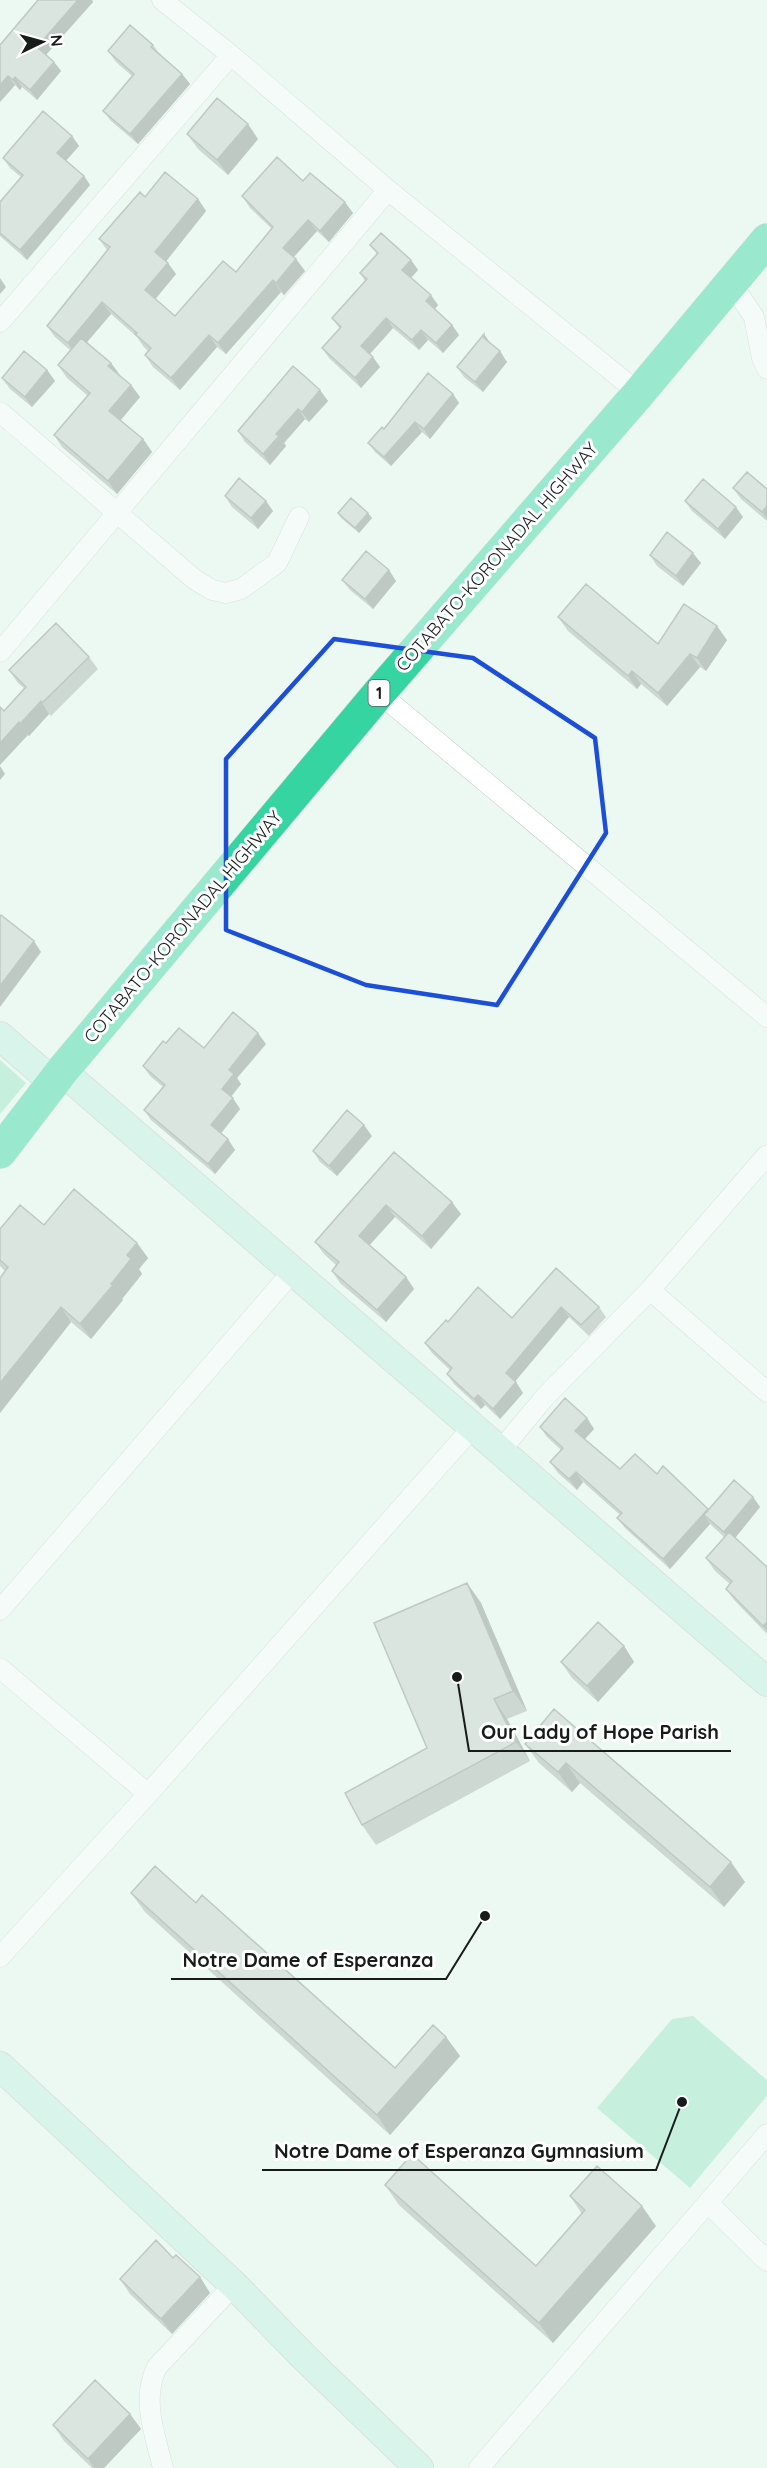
<svg xmlns="http://www.w3.org/2000/svg" width="767" height="2468" viewBox="0 0 767 2468" font-family="Quicksand,sans-serif">
	<rect width="100%" height="100%" fill="#ecf8f2"/>
	<path fill="#9ae4c5" d="M0 1060 26 1083 0 1114Z
		M693 2016 767 2080V2096L690 2188 597 2108 672 2019Z"/>
	<g fill="none" stroke-linecap="round" stroke-linejoin="round">
		<g stroke="#bfcac5" stroke-width="21">
			<path id="street" d="M162 0 231 55 388 190 639 393
				M731 283 754 317 762 358 767 369
				M0 322 231 55
				M0 412 194 579 212 590 226 593 241 589 277 563 299 517
				M0 652 388 190
				M379 693 767 1017
				M650 1290 767 1392
				M501 1450 544 1398 650 1290 767 1155
				M0 1610 293 1271
				M0 1668 148 1794
				M0 1957 148 1794 473 1427
				M709 2204 767 2261
				M163 2468C155 2435 141 2399 157 2367L234 2285
				M479 2468 767 2134"/>
		</g>
		<g stroke="#bfcac5" stroke-width="30">
			<path id="secondary" d="M0 1036 54 1083
				M62 1071 767 1682
				M0 2066 234 2285 303 2356 419 2468"/>
		</g>
		<g stroke="#d5d6d6" stroke-width="34">
			<path id="highway" d="M0 1152 62 1071 379 693 639 393 767 240"/>
		</g>
		<use href="#street" stroke="#fff" stroke-width="20"/>
		<use href="#secondary" stroke="#c2f2e3" stroke-width="28"/>
		<use href="#highway" stroke="#35d4a1" stroke-width="33"/>
	</g>
	<path fill="#a8b1ad" d="M38 0H92L93 2 46 55 54 62 61 71 37 100 22 87 20 90 15 85 0 102V45Z
		M153 45 159 53 182 74 190 84 138 144 111 121 103 111 132 76 116 62 108 51Z
		M187 134 258 139 228 175 198 149Z
		M72 136 79 146 66 160 84 176 90 185 27 260 0 236V202L21 177 10 168 3 158Z
		M303 181 353 213 329 242 317 231 294 257 296 259 305 271 284 295 281 292 226 354 217 347 180 390 153 367 145 355 148 351 143 346 137 337 111 314 87 342 111 363 119 375 131 385 140 397 121 420 143 439 152 452 117 494 62 447 54 435 88 396 67 378 58 365 70 350 55 337 47 326 107 250 99 239 145 197 198 199 206 211 166 261 176 274 155 299 175 316 236 272 272 229 250 208 242 196Z
		M370 245 411 260 418 270 411 278 438 305 435 309 452 325 459 335 443 353 428 340 419 350 393 328 370 354 380 367 361 388 329 358 322 348 340 329 332 318 365 281 360 273 377 254Z
		M491 344 507 362 483 392 464 377 457 367Z
		M293 366 328 401 309 422 305 419 284 443 286 446 270 465 245 442 238 431Z
		M47 370 55 381 32 407 10 389 2 378Z
		M453 394 459 403 430 439 422 432 391 466 375 452 368 443 384 429Z
		M733 488 767 489V521L741 499Z
		M225 496 273 511 258 529 232 507Z
		M685 501 743 517 725 539 692 511Z
		M338 513 372 518 359 533 341 518Z
		M650 555 701 563 683 586 657 566Z
		M342 580 396 581 373 609 350 590Z
		M558 617 658 644 727 640 706 671 700 667 667 706 641 684 637 689 568 631Z
		M89 657 98 669 51 716 49 714 29 736 4 711 24 688 18 683 9 670Z
		M166 1043 204 1048 266 1044 237 1078 241 1084 231 1097 240 1109 221 1133 235 1150 215 1174 151 1120 144 1110 163 1087 150 1076 143 1066Z
		M372 1136 337 1176 320 1162 313 1151Z
		M394 1152 461 1214 431 1249 395 1217 369 1245 406 1277 414 1289 386 1322 340 1283 332 1271 336 1265 324 1254 315 1242Z
		M44 1225 137 1243 148 1258 139 1269 142 1274 122 1299 123 1300 91 1339 71 1322 0 1413V1278L5 1271 0 1266V1229Z
		M556 1268 599 1307 606 1317 589 1336 569 1317 515 1381 523 1393 500 1419 485 1405 481 1409 454 1384 447 1374 450 1370 432 1353 425 1343 512 1318Z
		M587 1418 594 1429 585 1439 620 1469 657 1474 708 1509 753 1497 760 1507 735 1538 767 1567V1634L735 1601 726 1589 730 1584 715 1571 706 1558 724 1537 710 1524 670 1569 625 1528 617 1518 620 1515 583 1482 577 1490 558 1473 550 1462 561 1450 547 1437 540 1427Z
		M467 1583 481 1603 527 1711 507 1719 530 1761 376 1845 362 1825 427 1748Z
		M624 1646 634 1662 598 1702 572 1678 561 1662Z
		M554 1709 745 1882 724 1907 580 1783 572 1792 539 1763 525 1744Z
		M131 1893 196 1903 395 2068 446 2037 460 2056 390 2135 145 1912Z
		M385 2185 536 2266 582 2214 570 2196 656 2226 553 2343 399 2205Z
		M173 2258 200 2277 210 2293 172 2334 130 2294 120 2279Z
		M130 2414 141 2429 104 2468H92L64 2441 53 2425Z"/>
	<path fill="#88908d" d="M78 0H92L93 2 44 57 37 47Z
		M54 62 61 71 37 100 30 90Z
		M182 74 190 84 138 144 130 134Z
		M8 76 15 85 0 102V85Z
		M15 77 22 87 20 90 13 80Z
		M248 124 258 139 228 175 217 160Z
		M72 136 79 146 64 163 57 153Z
		M84 176 90 185 27 260 20 250Z
		M198 199 206 211 164 264 155 252Z
		M345 202 353 213 329 242 320 231Z
		M308 220 317 231 291 260 283 248Z
		M296 259 305 271 284 295 276 283Z
		M411 260 418 270 409 280 402 270Z
		M168 263 176 274 153 302 145 290Z
		M0 278 6 287 0 294Z
		M273 280 281 292 226 354 218 343Z
		M431 295 438 305 433 311 426 301Z
		M102 302 111 314 76 355 68 343Z
		M386 318 393 328 368 356 361 346Z
		M452 325 459 335 443 353 436 343Z
		M421 330 428 340 419 350 412 340Z
		M484 334 491 344 484 338Z
		M209 335 217 347 180 390 171 378Z
		M500 351 507 362 483 392 475 382Z
		M373 357 380 367 361 388 355 378Z
		M111 363 120 375 108 366Z
		M47 370 55 381 32 407 25 397Z
		M131 385 140 397 118 423 109 411Z
		M320 390 328 401 309 422 302 412Z
		M453 394 459 403 430 439 424 429Z
		M298 409 305 419 284 443 286 446 270 465 263 454 276 434Z
		M415 422 422 432 391 466 384 457Z
		M143 439 152 452 117 494 108 481Z
		M266 501 273 511 258 529 251 518Z
		M767 506V519L762 512Z
		M736 507 743 517 725 539 718 529Z
		M368 513 372 518 359 533 355 528Z
		M693 553 701 563 683 586 676 576Z
		M389 570 396 581 373 609 365 599Z
		M717 626 727 640 706 671 697 658Z
		M690 654 700 667 667 706 658 693Z
		M632 671 641 684 637 689 628 676Z
		M41 701 49 714 29 736 20 724Z
		M19 722 28 735 0 765V743Z
		M0 766 5 774 0 780Z
		M34 941 41 952 0 1007V986Z
		M258 1033 266 1044 237 1078 241 1084 229 1099 222 1089 229 1070Z
		M233 1098 240 1109 219 1136 211 1125Z
		M364 1125 372 1136 337 1176 329 1166Z
		M228 1139 235 1150 215 1174 208 1164Z
		M452 1202 461 1214 431 1249 422 1236Z
		M386 1205 395 1217 367 1248 359 1236Z
		M137 1243 148 1258 139 1269 142 1274 122 1299 123 1300 91 1339 80 1324 111 1284 127 1255Z
		M406 1277 414 1289 386 1322 377 1310Z
		M61 1307 71 1322 0 1413V1383Z
		M561 1307 569 1317 513 1384 506 1373Z
		M516 1382 523 1393 500 1419 493 1409Z
		M478 1395 485 1405 481 1409 474 1399Z
		M587 1418 594 1429 583 1441 575 1431Z
		M576 1472 583 1482 577 1490 569 1479Z
		M753 1497 760 1507 731 1543 724 1532Z
		M708 1509 715 1519 704 1515 710 1524 670 1569 663 1559Z
		M467 1583 481 1603 527 1711 513 1691Z
		M767 1622V1631L763 1626Z
		M624 1646 634 1662 598 1702 587 1686Z
		M494 1699 507 1719 530 1761 516 1742Z
		M566 1763 580 1783 572 1792 558 1772Z
		M731 1862 745 1882 724 1907 710 1887Z
		M446 2037 460 2056 390 2135 377 2115Z
		M642 2206 656 2226 553 2343 539 2323Z
		M200 2277 210 2293 172 2334 161 2319Z
		M130 2414 141 2429 104 2468H94L88 2459Z"/>
	<path fill="#c3cec9" stroke="#88908d" stroke-width="1.5" d="M38 0H78L37 47 54 62 30 90 15 77 13 80 8 76 0 85V45Z
		M130 25 153 45 151 47 182 74 130 134 103 111 134 74 108 51Z
		M217 98 248 124 217 160 187 134Z
		M43 111 72 136 57 153 84 176 20 250 0 233V202L23 175 3 158Z
		M277 157 303 181 310 173 345 202 320 231 308 220 283 248 296 259 276 283 273 280 218 343 209 335 171 378 145 355 151 348 135 334 137 333 102 302 68 343 47 326 110 247 99 239 140 192 145 197 165 172 198 199 155 252 168 263 145 290 175 316 223 261 236 272 273 227 242 196Z
		M381 233 411 260 402 270 431 295 426 301 452 325 436 343 421 330 412 340 386 318 361 346 373 357 355 378 322 348 341 327 332 318 367 279 360 273 378 253 370 245Z
		M484 334V338L500 351 475 382 457 367Z
		M81 338 111 363 108 366 131 385 109 411 143 439 108 481 54 435 90 393 58 365Z
		M24 351 47 370 25 397 2 378Z
		M293 366 320 390 302 412 298 409 276 434 279 436 263 454 238 431Z
		M428 373 453 394 424 429 415 422 384 457 368 443 382 427 384 429Z
		M747 472 767 489V506L762 512 733 488Z
		M239 478 266 501 251 518 225 496Z
		M703 479 736 507 718 529 685 501Z
		M351 498 368 513 355 528 338 513Z
		M667 532 693 553 676 576 650 555Z
		M366 551 389 570 365 599 342 580Z
		M586 584 658 644 684 604 717 626 697 658 690 654 658 693 632 671 628 676 558 617Z
		M56 623 89 657 42 703 41 701 20 724 19 722 0 743V707L4 711 26 687 9 670Z
		M1 915 34 941 0 986V916Z
		M233 1012 258 1033 229 1070 234 1074 222 1089 233 1098 211 1125 228 1139 208 1164 144 1110 165 1085 143 1066 163 1041 166 1043 179 1028 204 1048Z
		M347 1110 364 1125 329 1166 313 1151Z
		M394 1152 452 1202 422 1236 386 1205 359 1236 406 1277 377 1310 332 1271 339 1262 315 1242Z
		M74 1189 137 1243 127 1255 131 1259 111 1284 113 1285 80 1324 61 1307 0 1383V1278L8 1267 0 1260V1229L20 1205 44 1225Z
		M556 1268 599 1307 581 1325 561 1307 506 1373 516 1382 493 1409 478 1395 474 1399 447 1374 452 1368 425 1343 446 1320 448 1322 478 1287 512 1318Z
		M565 1398 587 1418 575 1431 620 1469 635 1454 657 1474 663 1466 708 1509 663 1559 617 1518 622 1513 576 1472 569 1479 550 1462 563 1448 540 1427Z
		M734 1480 753 1497 724 1532 704 1515Z
		M729 1532 767 1567V1622L763 1626 726 1589 732 1581 706 1558Z
		M467 1583 513 1691 494 1699 516 1742 362 1825 345 1793 427 1748 374 1623Z
		M598 1622 624 1646 587 1686 561 1662Z
		M554 1709 731 1862 710 1887 566 1763 558 1772 525 1744Z
		M155 1866 196 1903 202 1895 395 2068 433 2025 446 2037 377 2115 131 1893Z
		M412 2154 536 2266 585 2210 570 2196 597 2166 642 2206 539 2323 385 2185Z
		M156 2240 173 2258 176 2255 200 2277 161 2319 120 2279Z
		M95 2380 130 2414 88 2459 53 2425Z"/>
	<path d="M0 0H767V2468H0ZM334 639 473 658 595 738 606 833 497 1005 366 985 226 930V759Z" fill="#ecf8f2" fill-opacity=".55" fill-rule="evenodd"/>
	<path fill="none" stroke="#1d4ed8" stroke-width="4.5" stroke-linejoin="round" d="M334 639 473 658 595 738 606 833 497 1005 366 985 226 930V759Z"/>
	<g text-anchor="middle" stroke-width="6" stroke-linejoin="round" paint-order="stroke">
		<rect fill="#fff" stroke="#5d5f5e" stroke-width="1.5" x="368.5" y="680" width="21" height="26" rx="4.5"/>
		<g font-size="16" font-weight="bold" fill="#171b19">
			<text x="379" y="699">1</text>
		</g>
		<g font-size="18" fill="#171b19" stroke="#fff">
			<text transform="translate(497 557) rotate(-49)" y="6">COTABATO-KORONADAL HIGHWAY</text>
			<text transform="translate(183 927) rotate(-50)" y="6">COTABATO-KORONADAL HIGHWAY</text>
		</g>
	</g>
	<path fill="none" stroke="#171b19" stroke-width="2" d="M457 1677L469 1751H731M485 1916L446 1979H171M682 2102L656 2170H262"/>
	<g fill="#171b19" stroke="#fff" stroke-width="2">
		<circle cx="457" cy="1677" r="6"/>
		<circle cx="485" cy="1916" r="6"/>
		<circle cx="682" cy="2102" r="6"/>
	</g>
	<g font-size="20" text-anchor="middle" font-weight="bold" fill="#171b19" stroke="#fff" stroke-width="6" stroke-linejoin="round" paint-order="stroke">
		<text x="600" y="1739">Our Lady of Hope Parish</text>
		<text x="308" y="1967">Notre Dame of Esperanza</text>
		<text x="459" y="2158">Notre Dame of Esperanza Gymnasium</text>
	</g>
	<g transform="translate(42 42) rotate(85)" stroke="#ffffff" stroke-width="4.5" paint-order="stroke">
	<path d="M0-4.5L10 22L0 15L-10 22Z" fill="#171b19"/>
	<text y="-9" font-size="16" font-weight="bold" text-anchor="middle" fill="#171b19">N</text>
	</g>
</svg>
